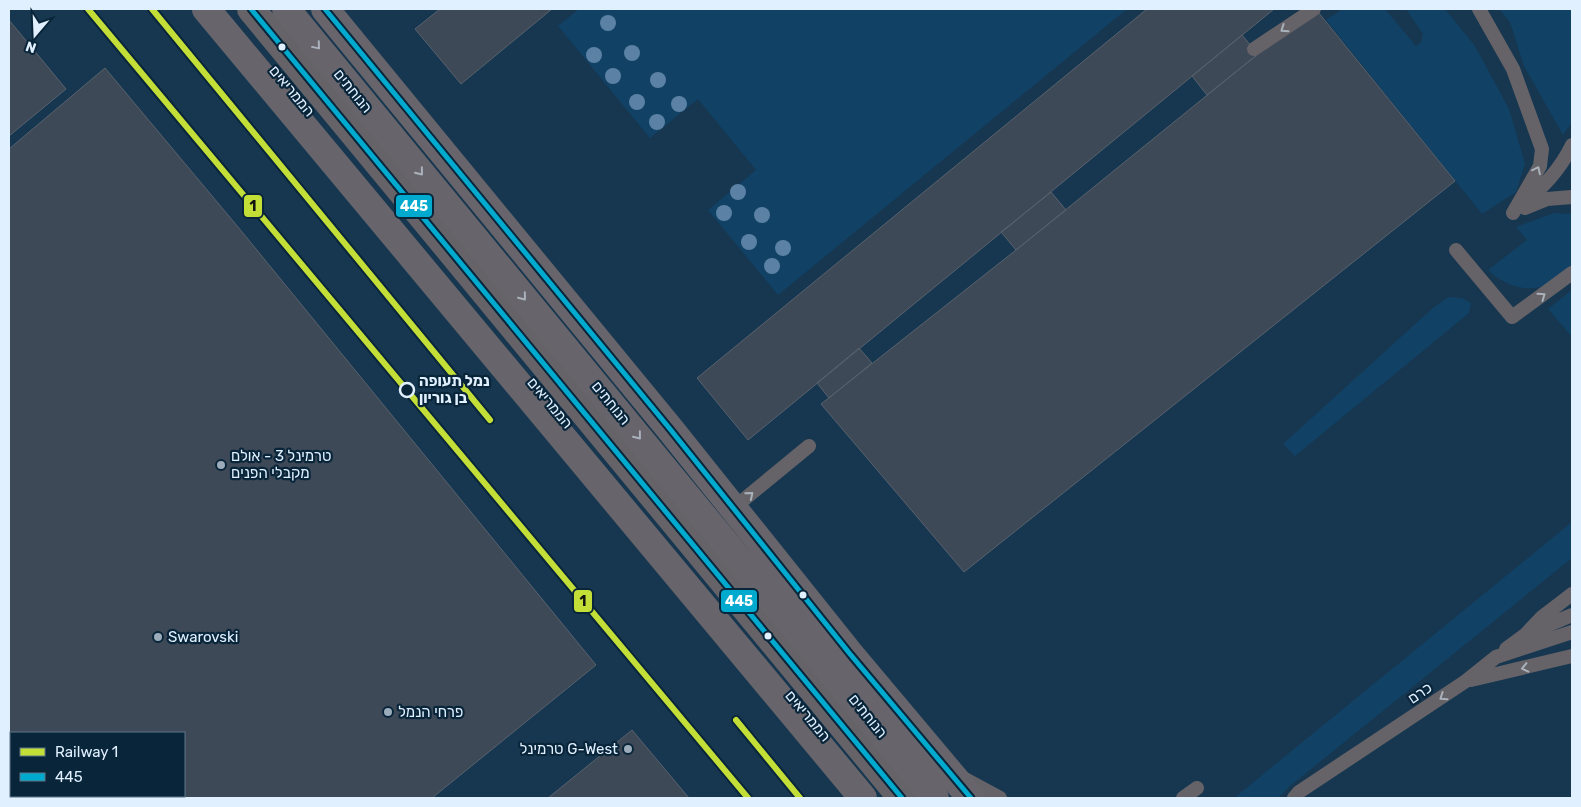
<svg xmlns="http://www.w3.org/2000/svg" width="1581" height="807" viewBox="0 0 1581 807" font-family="Rubik,Heebo,sans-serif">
	<rect width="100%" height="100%" fill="#1f2e3a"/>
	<path fill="#173750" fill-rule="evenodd" d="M9 9H1572V798H9ZM11 733H184V796H11Z"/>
	<path fill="#114164" d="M579 9H1127L778 295 708 210 756 170 698 99 650 138 558 26Z
		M1343 9H1385L1416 46 1421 42 1423 34 1406 9H1445L1475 46 1509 109 1525 164 1516 192 1482 214 1326 20Z
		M1499 9H1572V122L1563 135 1524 66 1510 22Z
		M1554 213 1572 214V265C1565 271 1558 279 1550 283 1530 295 1503 285 1488 270L1527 240 1516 227Z
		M1572 290V337L1548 309Z
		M1449 297 1462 298 1471 303 1469 313 1295 456 1283 444 1434 307Z
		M1572 522V558L1290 786 1278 798H1234Z"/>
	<path fill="#3e4958" stroke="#58626d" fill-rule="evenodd" d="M440 9H552L461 84 415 29Z
		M1147 9H1274L748 440 697 378Z
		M1318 12 1455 181 964 572 821 404 1016 250 1258 54Z
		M9 20 66 89 9 136Z
		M1242 35 1258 54 1207 95 1192 76Z
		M105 68 238 227 596 665 432 798H9V149ZM11 733H184V796H11Z
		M1051 192 1066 210 1016 250 1001 232Z
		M859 348 872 363 829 398 817 383Z
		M632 730 689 798H548L585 768Z"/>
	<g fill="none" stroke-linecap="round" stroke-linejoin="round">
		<path stroke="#666368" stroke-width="14" d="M1479 9 1513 69 1542 149 1540 166 1513 213
			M1254 49 1314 9
			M1522 205C1543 187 1560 170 1572 145
			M1525 208 1547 199 1572 197
			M1456 250 1512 317 1572 273
			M730 511 809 446
			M1532 632 1572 615
			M1506 649 1525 635 1542 617 1572 594
			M1471 680 1572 656
			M963 778 1000 798
			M1183 798 1197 788
			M1294 798 1299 792 1466 681 1496 657 1572 632"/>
		<path stroke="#666368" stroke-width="28" d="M251 9 902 798"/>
		<path stroke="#67656b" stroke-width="28" d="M206 9 863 798
			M286 9 935 798"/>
		<path stroke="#67656b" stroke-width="28" d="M325 9 670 429 850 654 971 798"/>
		<g stroke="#09253a" stroke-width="9">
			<path id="bus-1" d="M251 9 902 798
				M325 9 670 429 850 654 971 798"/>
		</g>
		<use href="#bus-1" stroke="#00a9ce" stroke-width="5"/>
		<g stroke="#09253a" stroke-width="10">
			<path id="rail-1" d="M88 9 748 798
				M152 9 490 420
				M736 720 800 798"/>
		</g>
		<use href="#rail-1" stroke="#c3df37" stroke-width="6"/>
	</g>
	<g fill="#5b82a4">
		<circle cx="608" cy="23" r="8"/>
		<circle cx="632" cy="53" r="8"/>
		<circle cx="594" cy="55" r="8"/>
		<circle cx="613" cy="76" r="8"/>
		<circle cx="658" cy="80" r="8"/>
		<circle cx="637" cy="102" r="8"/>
		<circle cx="679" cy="104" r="8"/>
		<circle cx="657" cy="122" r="8"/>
		<circle cx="738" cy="192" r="8"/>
		<circle cx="724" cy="213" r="8"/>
		<circle cx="762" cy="215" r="8"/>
		<circle cx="749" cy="242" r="8"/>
		<circle cx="783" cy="248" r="8"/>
		<circle cx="772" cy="266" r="8"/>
	</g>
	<defs><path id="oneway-chevron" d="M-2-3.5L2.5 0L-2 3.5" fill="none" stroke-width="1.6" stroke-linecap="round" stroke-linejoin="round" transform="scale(1.25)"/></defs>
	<g stroke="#a9b1bb">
		<use href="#oneway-chevron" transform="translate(1284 29) rotate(146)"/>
		<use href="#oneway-chevron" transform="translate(1537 170) rotate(-64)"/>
		<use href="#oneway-chevron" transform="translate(1542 296) rotate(-35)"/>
		<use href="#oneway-chevron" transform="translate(750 495) rotate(-39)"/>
		<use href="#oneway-chevron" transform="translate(1525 668) rotate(167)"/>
		<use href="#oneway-chevron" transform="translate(1443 697) rotate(146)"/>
	</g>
	<g stroke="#aab1bc">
		<use href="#oneway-chevron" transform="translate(317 46) rotate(50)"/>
		<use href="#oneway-chevron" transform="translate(420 172) rotate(51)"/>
		<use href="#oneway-chevron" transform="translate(523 297) rotate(51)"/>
		<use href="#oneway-chevron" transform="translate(638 436) rotate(51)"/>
	</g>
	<g fill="#e0f0ff" stroke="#09253a" stroke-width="2">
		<circle cx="282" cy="47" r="4.5"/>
		<circle cx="803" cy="595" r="4.5"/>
		<circle cx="768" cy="636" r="4.5"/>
	</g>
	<circle fill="#09253a" stroke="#e0f0ff" stroke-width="2.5" cx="407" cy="390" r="7"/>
	<g fill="#9cacba" stroke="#09253a" stroke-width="2">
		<circle cx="221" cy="465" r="5"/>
		<circle cx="158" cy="637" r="5"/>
		<circle cx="388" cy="712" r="5"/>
		<circle cx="628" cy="749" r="5"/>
	</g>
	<g text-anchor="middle" stroke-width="4.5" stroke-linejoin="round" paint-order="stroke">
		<g font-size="15" fill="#e0f0ff" stroke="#09253a">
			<text transform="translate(292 91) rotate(50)" y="5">הממריאים</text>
			<text transform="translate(353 91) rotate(51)" y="5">הנוחתים</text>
			<text transform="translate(550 403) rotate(50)" y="5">הממריאים</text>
			<text transform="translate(611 403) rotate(51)" y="5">הנוחתים</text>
			<text transform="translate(1420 693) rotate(-34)" y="5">כרם</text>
			<text transform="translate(808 716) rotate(50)" y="5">הממריאים</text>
			<text transform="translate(868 716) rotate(51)" y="5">הנוחתים</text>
		</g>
		<g font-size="15" font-weight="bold" fill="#e0f0ff" stroke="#09253a" text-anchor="start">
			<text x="419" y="386">נמל תעופה<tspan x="419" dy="17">בן גוריון</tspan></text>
		</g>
		<g font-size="15" fill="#e0f0ff" stroke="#09253a" text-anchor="start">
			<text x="231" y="461">טרמינל 3 - אולם<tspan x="231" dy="17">מקבלי הפנים</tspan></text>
			<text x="168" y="642">Swarovski</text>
			<text x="398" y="717">פרחי הנמל</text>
			<text x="618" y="754" text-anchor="end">טרמינל G-West</text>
		</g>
	</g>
	<g stroke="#09253a" stroke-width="2">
		<rect x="243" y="194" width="20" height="24" rx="5" fill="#c3df37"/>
		<rect x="395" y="194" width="38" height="24" rx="5" fill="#00a9ce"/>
		<rect x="573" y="589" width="20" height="24" rx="5" fill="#c3df37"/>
		<rect x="720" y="589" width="38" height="24" rx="5" fill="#00a9ce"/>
	</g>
	<g font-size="14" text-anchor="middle" font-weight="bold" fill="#fff">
		<text x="414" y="211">445</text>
		<text x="739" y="606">445</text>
	</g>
	<g font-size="14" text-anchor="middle" font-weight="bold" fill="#111">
		<text x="253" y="211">1</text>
		<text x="583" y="606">1</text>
	</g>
	<rect width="1581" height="807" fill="none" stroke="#e0f0ff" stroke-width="20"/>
	<rect x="10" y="732" width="175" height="65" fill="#09253a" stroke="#5f7689"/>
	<rect x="20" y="748" width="25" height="8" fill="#c3df37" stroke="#5f7689"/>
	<text x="55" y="757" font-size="15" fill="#e0f0ff">Railway 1</text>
	<rect x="20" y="773" width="25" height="8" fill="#00a9ce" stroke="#5f7689"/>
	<text x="55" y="782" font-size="15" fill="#e0f0ff">445</text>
	<g transform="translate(35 35) rotate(199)" stroke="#09253a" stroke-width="4" paint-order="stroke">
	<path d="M0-4L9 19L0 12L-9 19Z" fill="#e0f0ff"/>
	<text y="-8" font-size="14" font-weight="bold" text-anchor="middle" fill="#e0f0ff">N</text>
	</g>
</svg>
